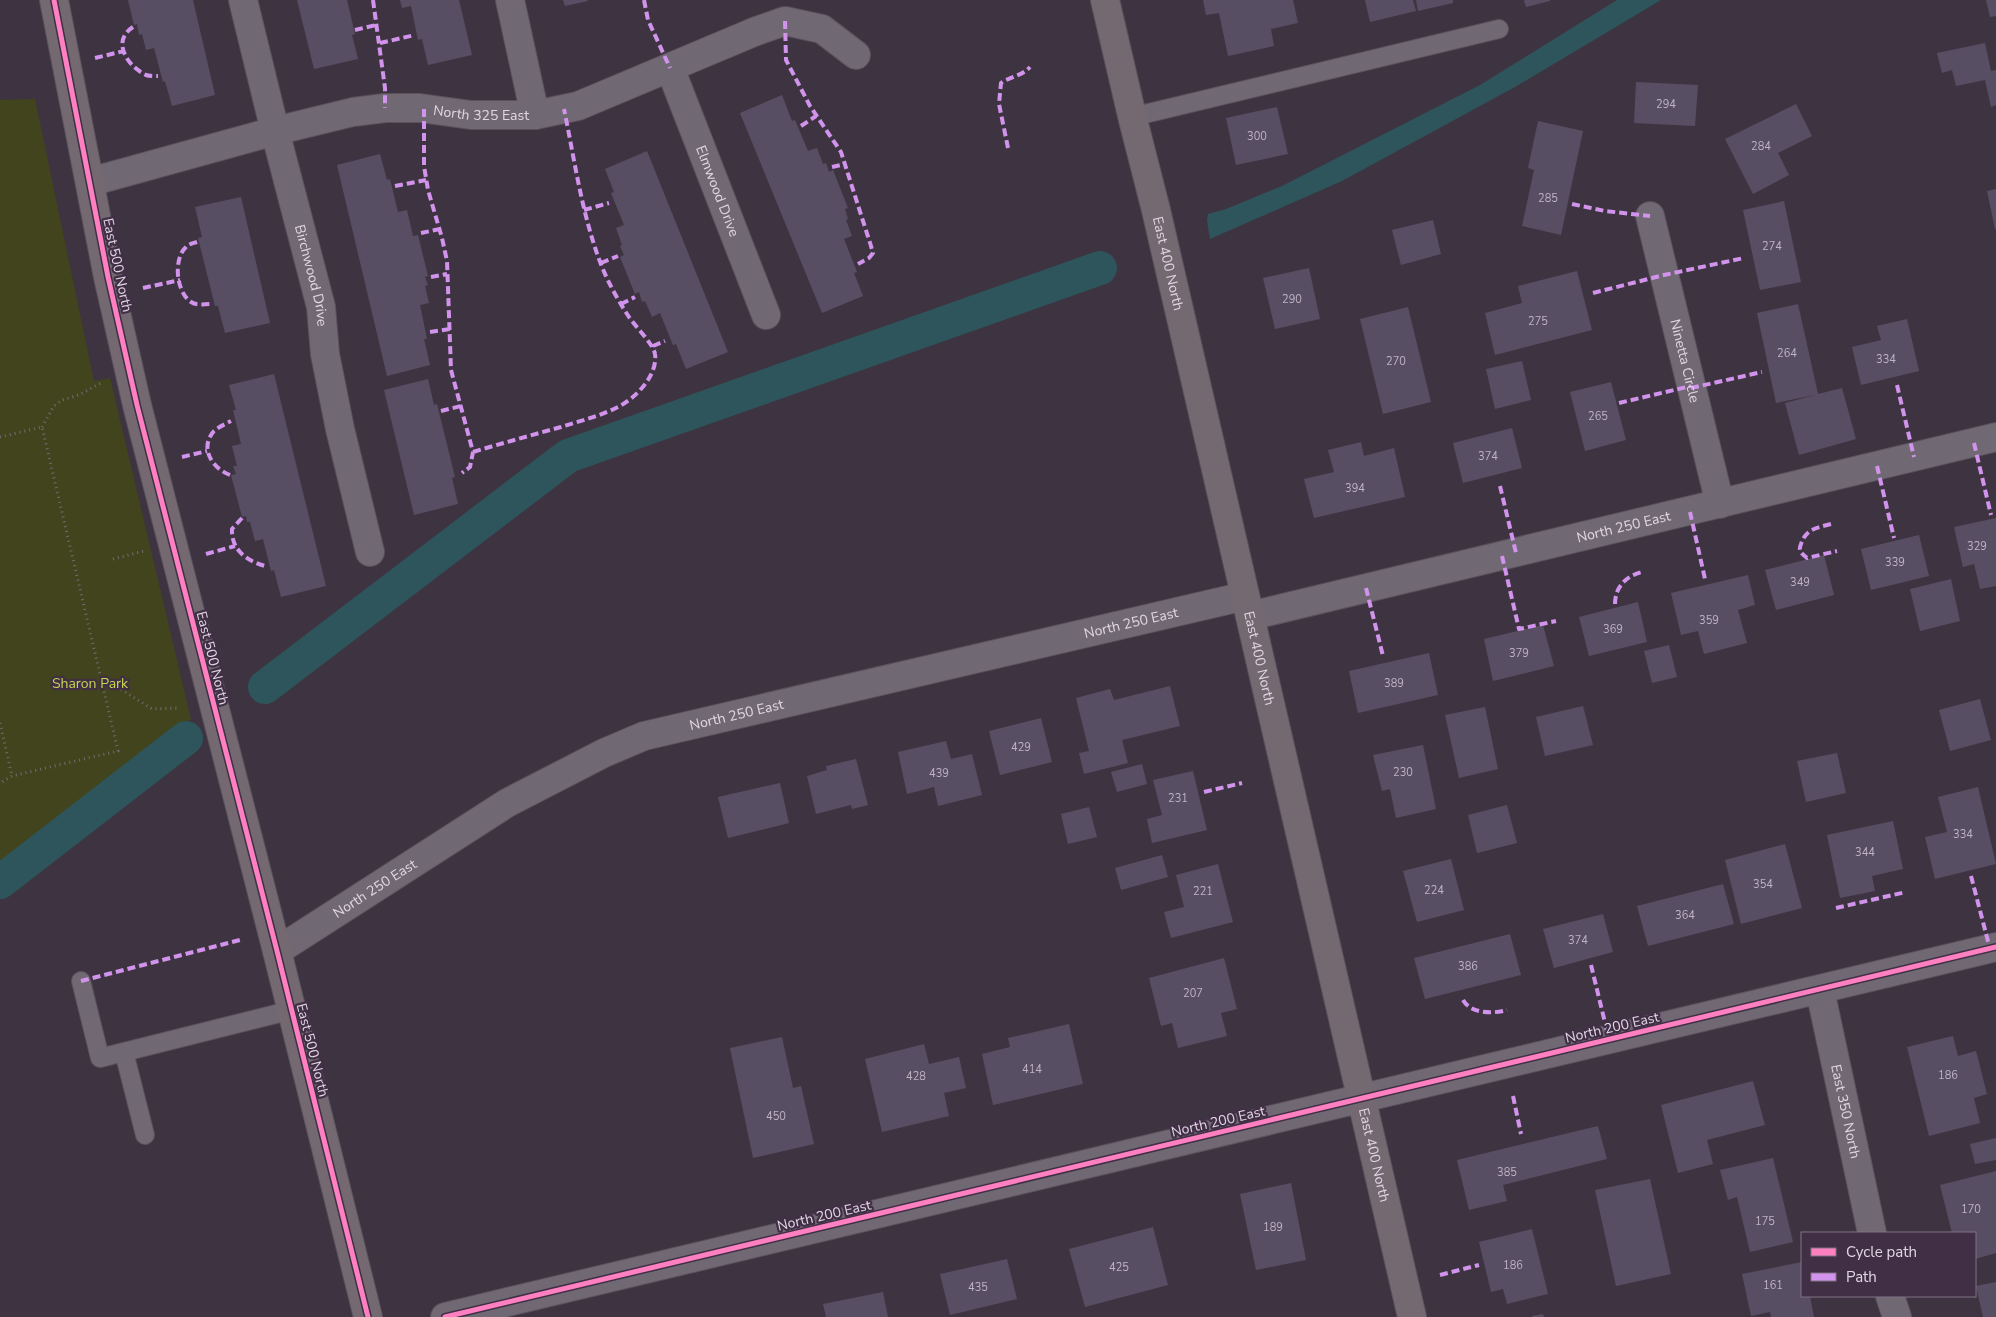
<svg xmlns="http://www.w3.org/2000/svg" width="1996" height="1317" viewBox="0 0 1996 1317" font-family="'Nunito Sans',sans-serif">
	<rect width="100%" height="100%" fill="#3e3441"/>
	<path fill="#41441c" d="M35 99 94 381 110 378 191 719 165 741 0 869V100Z"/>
	<path fill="#2d555b" d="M1617 0H1661L1515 87 1342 181 1210 239 1207 221 1208 214 1226 209 1282 186 1480 85Z"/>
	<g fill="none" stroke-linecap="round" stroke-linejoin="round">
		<path stroke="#2d555b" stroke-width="34" d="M265 687 568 456 1100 268
			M0 882 186 738"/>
	</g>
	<path fill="#574e63" d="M128 0H193L215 95 172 106 165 81 163 82 154 48 146 50 142 34 139 35 137 24 134 25Z
		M297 0H347L355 34 352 35 358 59 314 69Z
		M400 0H459L472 55 428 65 422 39 418 40 411 6 402 8Z
		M563 0H587L588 1 565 6Z
		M1203 0H1293L1298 23 1271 29 1274 46 1228 56 1219 13 1206 15Z
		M1365 0H1413L1416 11 1370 22Z
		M1416 0H1453V3L1418 11Z
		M1524 0H1550V1L1526 7Z
		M1986 0H1996V16L1990 17Z
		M1985 43 1991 71 1996 70V105L1991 107 1985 80 1956 86 1952 70 1942 73 1937 53Z
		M1636 82 1698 85 1695 126 1634 123Z
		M782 95 792 121 795 120 808 151 817 148 823 164 826 163 829 172 833 170 848 208 845 209 848 219 846 220 852 236 844 239 857 272 854 273 863 296 822 313 740 113Z
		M1796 104 1812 136 1778 153 1789 175 1753 194 1725 139Z
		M1277 107 1288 154 1236 165 1226 118Z
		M1538 121 1583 131 1561 235 1522 226 1534 170 1528 168Z
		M647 151 728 352 686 369 676 344 673 345 660 313 652 317 645 301 642 302 639 292 635 294 620 257 624 255 620 246 622 245 616 228 624 225 611 193 614 192 605 169Z
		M380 154 387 180 390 179 398 212 407 210 413 236 418 235 428 276 425 277 428 285 425 286 429 303 420 305 427 339H424L430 365 387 376 337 165Z
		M1996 189V229H1995L1987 191Z
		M241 197 270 323 225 333 218 306H215L198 238 202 237 195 207Z
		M1784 201 1801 282 1760 290 1743 210Z
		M1433 220 1441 254 1401 265 1392 230Z
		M1309 268 1320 319 1275 329 1263 278Z
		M1577 271 1592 330 1495 355 1485 313 1522 303 1518 286Z
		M1798 304 1818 394 1842 388 1856 439 1799 455 1785 403 1815 395 1776 403 1757 313Z
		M1408 307 1431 402 1383 414 1360 319Z
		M1907 319 1919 371 1861 385 1852 347 1881 340 1877 326Z
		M1522 361 1531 400 1495 409 1486 369Z
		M274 374 326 586 281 597 274 570 271 571 263 539 255 541 250 522H247L246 516 242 517 231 475 236 474 233 466H237L232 446 241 444 233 410H236L229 385Z
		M428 379 434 405 437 404 455 477 452 478 458 504 414 515 384 390Z
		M1611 382 1626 440 1585 451 1570 392Z
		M1512 428 1522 468 1463 483 1453 443Z
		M1361 442 1364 456 1394 448 1405 497 1314 518 1304 479 1334 472 1328 450Z
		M1996 518V586L1980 589 1974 564 1963 567 1954 527Z
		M1919 535 1929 576 1871 590 1861 549Z
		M1824 555 1834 595 1776 610 1765 570Z
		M1748 575 1755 605 1738 610 1747 643 1704 654 1698 631 1681 635 1671 593Z
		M1951 579 1960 621 1920 631 1910 589Z
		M1638 602 1647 642 1589 656 1579 617Z
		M1543 625 1554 666 1493 681 1484 639Z
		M1669 645 1677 677 1652 683 1644 651Z
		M1429 653 1438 695 1358 713 1349 671Z
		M1170 686 1180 726 1122 740 1128 763 1084 774 1079 753 1089 751 1076 698 1110 689 1114 700Z
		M1980 699 1991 740 1950 751 1939 710Z
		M1583 706 1593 745 1545 756 1536 717Z
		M1485 707 1498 769 1459 778 1445 715Z
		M1041 718 1052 762 1000 775 989 731Z
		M946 741 951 759 972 754 982 795 938 806 934 787 907 794 898 752Z
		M1423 745 1436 809 1396 818 1390 789 1382 791 1373 755Z
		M1837 753 1846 793 1806 802 1797 761Z
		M856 759 868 805 852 809 851 805 816 814 807 776 827 770 826 766Z
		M1142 764 1147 784 1117 792 1111 772Z
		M1193 771 1207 830 1152 843 1147 819 1162 815 1153 780Z
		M780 783 789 823 728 838 718 797Z
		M1978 787 1996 864 1935 879 1925 837 1947 832 1938 797Z
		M1507 805 1517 843 1477 853 1468 815Z
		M1089 807 1097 837 1068 844 1061 814Z
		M1893 821 1903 869 1872 876 1875 891 1840 898 1827 835Z
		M1785 844 1802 908 1741 924 1725 860Z
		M1162 855 1168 877 1121 890 1115 868Z
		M1451 859 1464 910 1417 922 1403 871Z
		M1218 864 1233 922 1171 938 1164 912 1184 907 1176 875Z
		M1723 884 1734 924 1648 946 1637 906Z
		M1603 914 1613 952 1554 968 1543 929Z
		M1510 934 1521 975 1425 999 1414 958Z
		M1224 958 1237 1009 1221 1013 1227 1036 1178 1048 1172 1023 1161 1026 1149 978Z
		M1069 1024 1083 1084 993 1105 982 1054 1010 1047 1008 1038Z
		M1953 1036 1958 1056 1976 1051 1987 1094 1974 1098 1980 1123 1929 1136 1907 1047Z
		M782 1037 793 1088 801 1086 814 1144 753 1158 730 1048Z
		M924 1044 929 1064 959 1057 966 1088 944 1093 949 1116 882 1132 865 1059Z
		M1753 1081 1765 1125 1707 1140 1713 1164 1678 1173 1661 1105Z
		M1598 1126 1607 1159 1503 1185 1507 1201 1469 1210 1457 1160Z
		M1996 1138V1160L1975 1164 1970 1144Z
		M1773 1158 1793 1242 1750 1252 1737 1197 1728 1200 1720 1170Z
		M1996 1171V1253L1975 1259V1233H1952L1940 1185Z
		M1650 1179 1671 1274 1616 1286 1595 1190Z
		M1291 1183 1306 1260 1256 1270 1240 1194Z
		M1153 1227 1168 1285 1085 1307 1069 1249Z
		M1532 1229 1548 1294 1507 1304 1503 1289 1491 1292 1479 1242Z
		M1007 1259 1017 1299 950 1315 940 1274Z
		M1802 1262V1296H1810L1814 1317H1771L1770 1312 1751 1316 1742 1274Z
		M1996 1282V1317H1983L1976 1286Z
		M883 1292 888 1317H826L823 1304Z
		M1543 1314 1544 1317H1532V1316Z"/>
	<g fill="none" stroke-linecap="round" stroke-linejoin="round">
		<g stroke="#5a515d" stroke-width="20">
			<path id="lane" d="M1132 117 1499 29
				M81 981 100 1058 292 1010
				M124 1052 145 1135"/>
		</g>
		<g stroke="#5a515d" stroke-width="30">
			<g id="street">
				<path id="s1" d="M243 0 275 131 321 307 325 354 340 429 370 552"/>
				<path d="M510 0 535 115"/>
				<path id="s2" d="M670 68 766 315"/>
				<path id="s3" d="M90 182 275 131 353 112 385 108H420L471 115H535L578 106 754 32 785 21 822 29 856 55"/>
				<path id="s4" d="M1650 216 1720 504"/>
				<path id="s5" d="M1250 616 1996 437"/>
				<path id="s6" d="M277 951 507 803 604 753 644 736 1245 596"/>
				<path id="s7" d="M1820 990 1872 1233"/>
				<path d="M1890 1296 1897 1317"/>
				<path d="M445 1317 1996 947"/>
			</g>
		</g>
		<g stroke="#5a515d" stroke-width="30">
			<g id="secondary">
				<path d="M54 0 108 277 137 405 277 951 368 1317"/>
				<path id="s8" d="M1105 0 1133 120 1156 210 1412 1317"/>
			</g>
		</g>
		<path stroke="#736b75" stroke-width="3" stroke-dasharray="1 4" stroke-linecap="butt" d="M42 427 54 406 62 400 79 395 101 383
			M0 437 42 427 118 751 12 776 0 783
			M113 559 144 551
			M103 684 111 683 152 709 179 708
			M0 723 12 776"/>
		<use href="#lane" stroke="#706973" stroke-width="18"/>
		<use href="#street" stroke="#706973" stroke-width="28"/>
		<use href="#secondary" stroke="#746971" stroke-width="28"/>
		<path stroke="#d193ec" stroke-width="4" stroke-dasharray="8 4" stroke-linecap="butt" d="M373 0 385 88V108
			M644 0 648 20 670 68
			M785 21 786 60 810 106 841 152 871 246 873 253 869 258 858 264
			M133 27C111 41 127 66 146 75 149 76 154 76 158 76
			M355 30 376 25
			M380 43 415 35
			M95 58 124 51
			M424 109V166L428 190 442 238 447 261 451 370 473 452 470 467 462 473
			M801 126 816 116
			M1008 148 999 104 1001 83C1011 76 1022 76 1030 67
			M832 167 845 164
			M395 186 426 180
			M1572 204 1605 211 1650 216
			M584 210 609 203
			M421 233 440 229
			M197 242C194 243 188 244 186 247 173 259 176 292 191 302 197 306 203 304 210 304
			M601 263 618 256
			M431 277 447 274
			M143 288 180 280
			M1593 293 1664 275 1744 258
			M621 304 635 297
			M430 332 450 329
			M653 346 665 341
			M1897 385 1914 457
			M1691 388 1762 372
			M1619 403 1691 386
			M441 411 461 406
			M1974 443 1991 515
			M473 452C503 443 532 435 561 427 580 421 600 416 618 407 636 398 658 375 655 354 654 345 635 326 629 317 619 302 609 284 602 267 582 216 575 162 564 109
			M182 457 207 451
			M1877 466 1894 538
			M230 475C212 468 199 448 214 431 219 427 225 424 231 421
			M1500 486 1516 553
			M1690 512 1705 579
			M242 518 232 529C231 550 247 561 265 566
			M1831 524C1816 528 1806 529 1801 544 1798 551 1801 553 1807 558L1837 551
			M206 554 235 546
			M1502 556 1519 629 1556 621
			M1366 588 1383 656
			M1615 604C1615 587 1626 576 1642 572
			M1204 792 1242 783
			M1971 876 1990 949
			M1836 908 1906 892
			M1591 965 1609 1039
			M81 981 240 940
			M1463 1000C1471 1014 1493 1014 1507 1010
			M1513 1096 1521 1134
			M1440 1275 1479 1265"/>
		<g stroke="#412f46" stroke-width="8">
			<path id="cycleway" d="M54 0 108 277 137 405 277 951 368 1317
				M445 1317 1996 947"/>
		</g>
		<use href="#cycleway" stroke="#ff80c0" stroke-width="5"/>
	</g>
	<g text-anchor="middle" stroke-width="4.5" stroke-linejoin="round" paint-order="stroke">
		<g font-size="11" fill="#beb4c4">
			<text x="1666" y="108">294</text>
			<text x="1257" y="140">300</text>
			<text x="1761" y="150">284</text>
			<text x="1548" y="202">285</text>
			<text x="1772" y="250">274</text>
			<text x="1292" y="303">290</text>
			<text x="1538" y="325">275</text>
			<text x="1787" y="357">264</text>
			<text x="1886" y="363">334</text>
			<text x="1396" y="365">270</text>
			<text x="1598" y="420">265</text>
			<text x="1488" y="460">374</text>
			<text x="1355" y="492">394</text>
			<text x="1977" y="550">329</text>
			<text x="1895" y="566">339</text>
			<text x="1800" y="586">349</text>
			<text x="1709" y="624">359</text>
			<text x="1613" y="633">369</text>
			<text x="1519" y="657">379</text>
			<text x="1394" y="687">389</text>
			<text x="1021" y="751">429</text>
			<text x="1403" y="776">230</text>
			<text x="939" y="777">439</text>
			<text x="1178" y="802">231</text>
			<text x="1963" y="838">334</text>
			<text x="1865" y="856">344</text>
			<text x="1763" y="888">354</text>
			<text x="1434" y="894">224</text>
			<text x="1203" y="895">221</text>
			<text x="1685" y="919">364</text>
			<text x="1578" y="944">374</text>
			<text x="1468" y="970">386</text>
			<text x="1193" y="997">207</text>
			<text x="1032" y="1073">414</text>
			<text x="1948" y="1079">186</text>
			<text x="916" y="1080">428</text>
			<text x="776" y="1120">450</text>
			<text x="1507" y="1176">385</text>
			<text x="1971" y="1213">170</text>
			<text x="1765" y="1225">175</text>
			<text x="1273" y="1231">189</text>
			<text x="1513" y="1269">186</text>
			<text x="1119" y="1271">425</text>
			<text x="1773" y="1289">161</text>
			<text x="978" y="1291">435</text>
		</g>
		<g font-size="14" fill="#e1d6e4" stroke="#412f46">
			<text dy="5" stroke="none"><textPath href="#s3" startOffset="401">North 325 East</textPath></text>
			<text dy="5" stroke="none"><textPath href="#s2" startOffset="132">Elmwood Drive</textPath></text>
			<text dy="5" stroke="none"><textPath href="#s8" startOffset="271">East 400 North</textPath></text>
			<text transform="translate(118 265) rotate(78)" y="5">East 500 North</text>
			<text dy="5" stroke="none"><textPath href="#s1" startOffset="284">Birchwood Drive</textPath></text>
			<text dy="5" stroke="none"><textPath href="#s4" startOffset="149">Ninetta Circle</textPath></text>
			<text dy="5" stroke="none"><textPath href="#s5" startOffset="384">North 250 East</textPath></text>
			<text dy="5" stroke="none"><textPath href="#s6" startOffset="926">North 250 East</textPath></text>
			<text transform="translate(213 658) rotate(76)" y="5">East 500 North</text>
			<text dy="5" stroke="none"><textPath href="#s8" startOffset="676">East 400 North</textPath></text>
			<text dy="5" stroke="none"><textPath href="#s6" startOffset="521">North 250 East</textPath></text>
			<text dy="5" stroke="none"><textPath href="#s6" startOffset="116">North 250 East</textPath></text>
			<text transform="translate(1612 1027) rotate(-13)" y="5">North 200 East</text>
			<text transform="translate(313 1050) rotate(76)" y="5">East 500 North</text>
			<text dy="5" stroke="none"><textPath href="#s7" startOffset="124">East 350 North</textPath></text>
			<text transform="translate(1218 1121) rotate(-13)" y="5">North 200 East</text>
			<text dy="5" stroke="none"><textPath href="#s8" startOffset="1186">East 400 North</textPath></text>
			<text transform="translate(824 1215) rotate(-13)" y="5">North 200 East</text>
		</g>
		<g font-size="14" fill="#c8d650" stroke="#412f46">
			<text x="90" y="688">Sharon Park</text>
		</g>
	</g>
	<rect x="1801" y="1232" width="175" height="65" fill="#412f46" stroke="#817285"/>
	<rect x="1811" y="1248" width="25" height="8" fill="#ff80c0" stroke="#817285"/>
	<text x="1846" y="1257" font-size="15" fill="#e1d6e4">Cycle path</text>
	<rect x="1811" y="1273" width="25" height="8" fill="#d193ec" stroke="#817285"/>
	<text x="1846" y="1282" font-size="15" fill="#e1d6e4">Path</text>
</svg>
